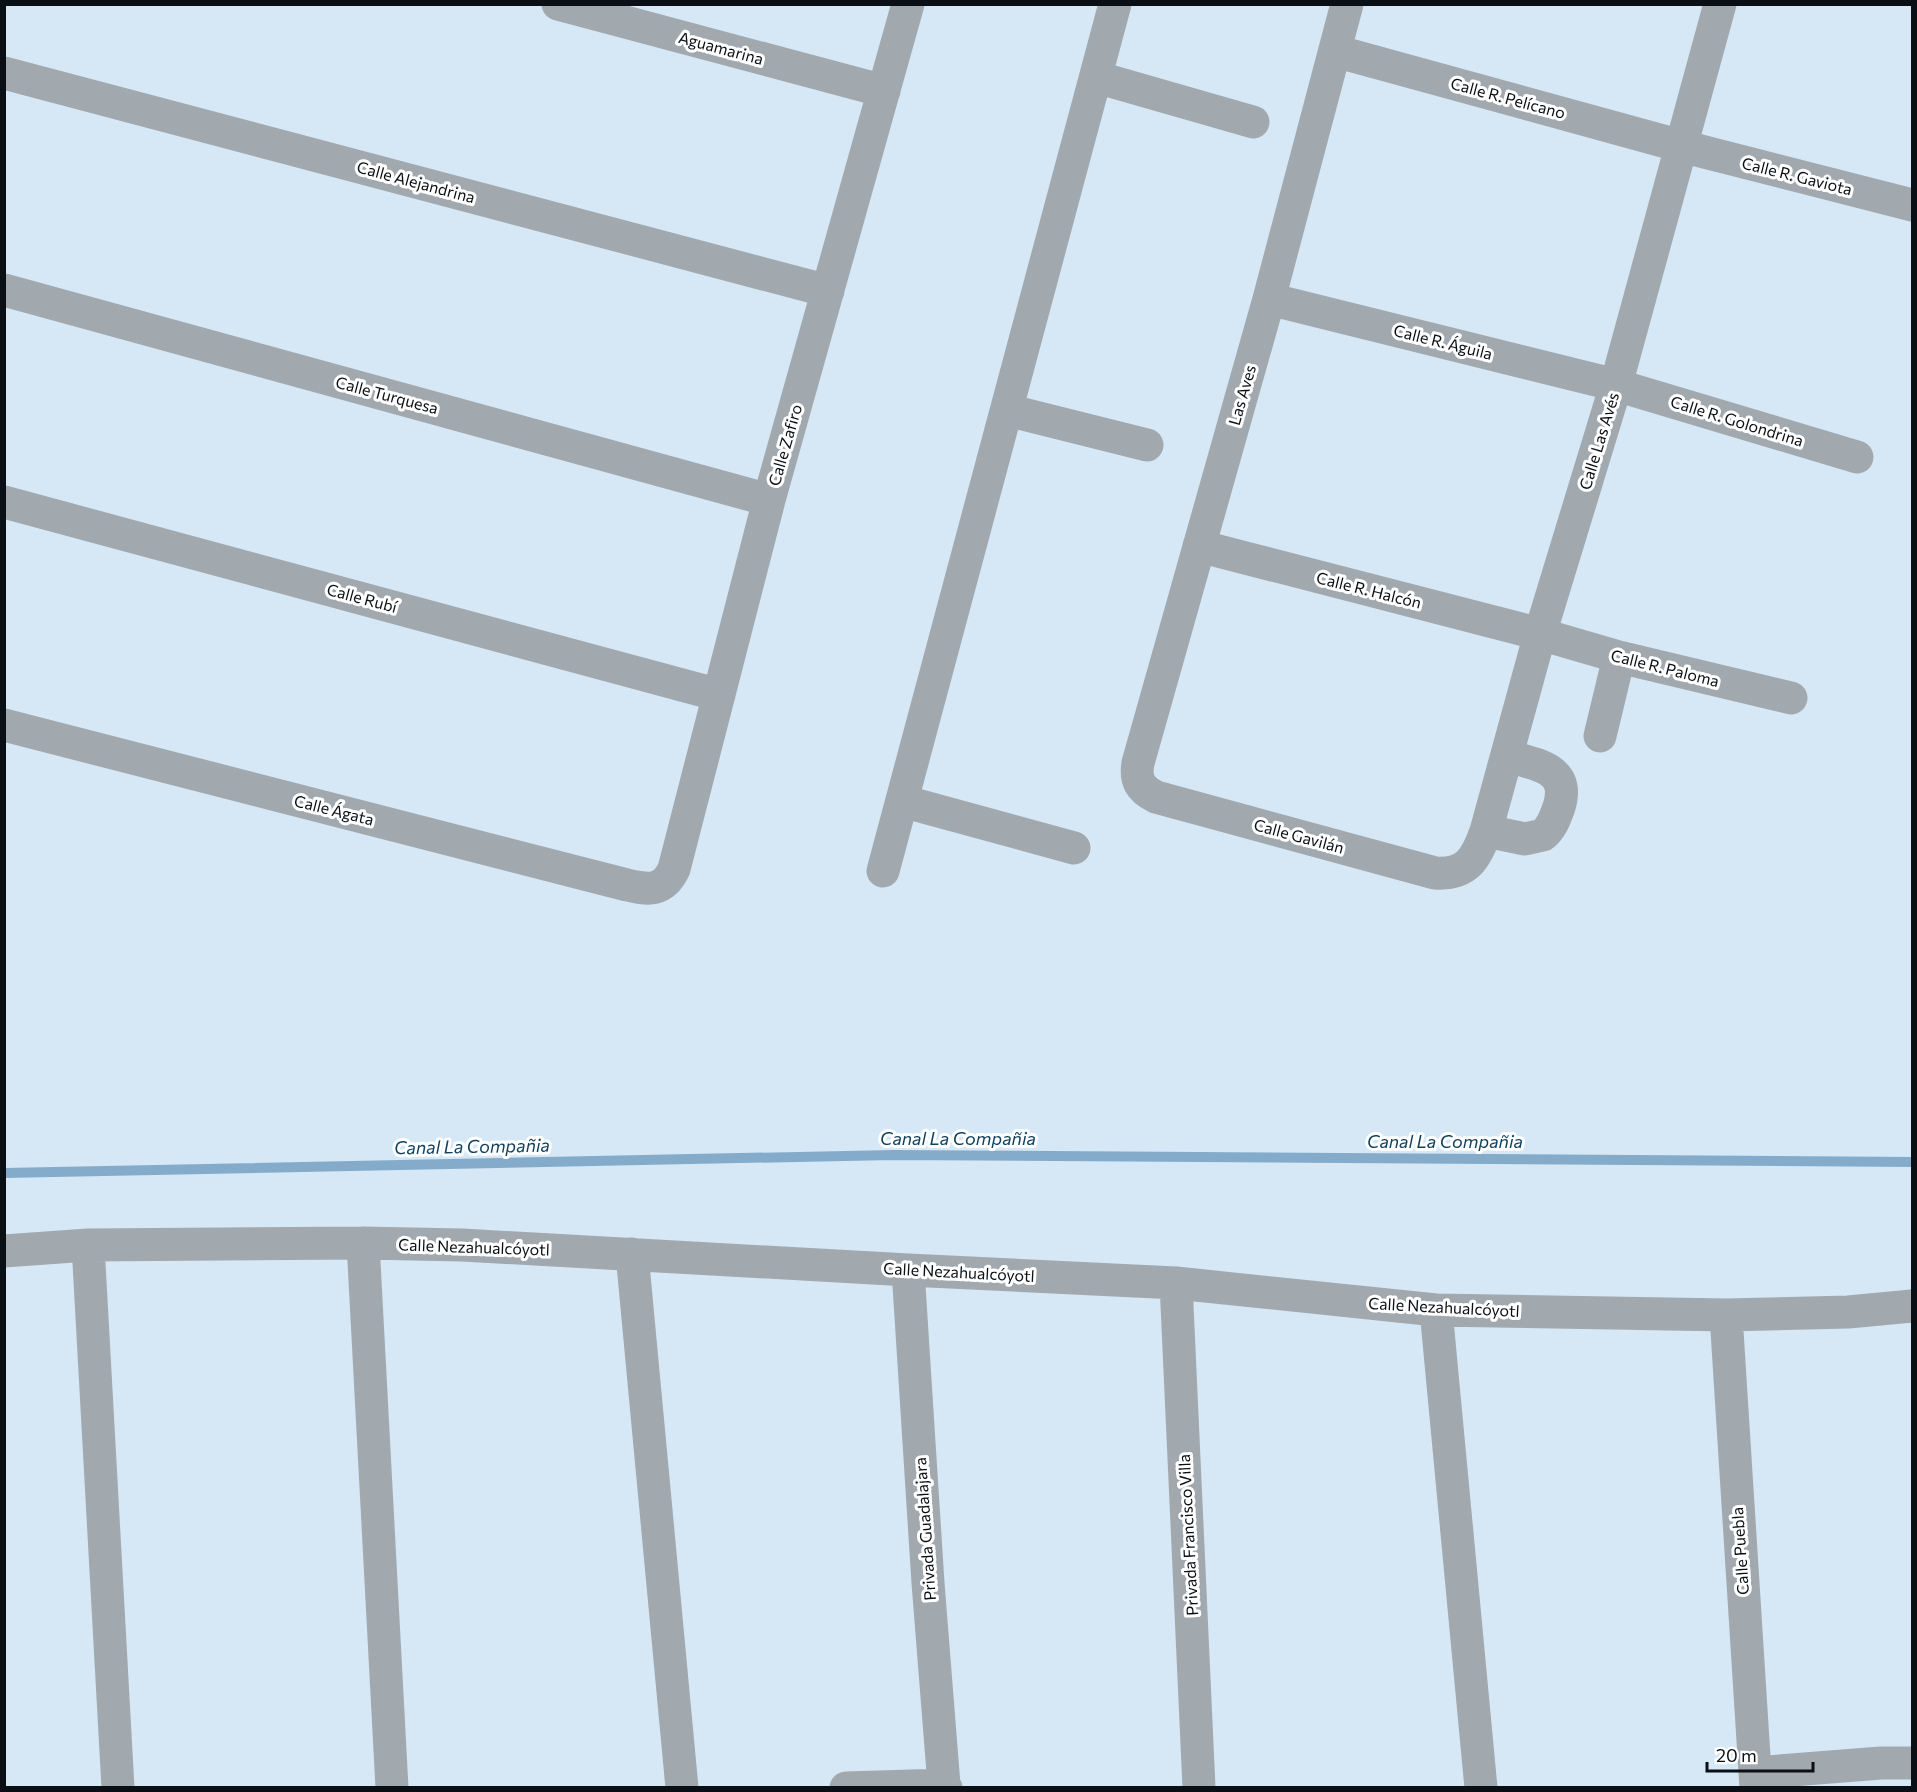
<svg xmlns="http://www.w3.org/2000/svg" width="1917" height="1792" viewBox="0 0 1917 1792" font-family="Commissioner,sans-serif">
	<rect width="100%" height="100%" fill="#d6e8f6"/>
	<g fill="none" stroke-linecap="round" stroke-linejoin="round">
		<path stroke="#84acca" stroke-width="10" d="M4 1173 893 1155 1912 1162"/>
		<path stroke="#a1a9af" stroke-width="33" d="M558 4 884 91
			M1347 4 1269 299 1138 763C1135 780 1140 789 1156 797L1435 873C1467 875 1476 859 1486 831L1540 634 1616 385 1720 4
			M1335 51 1681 146 1912 205
			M4 73 828 291
			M1096 77 1253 122
			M4 290 769 500
			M1269 299 1616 385 1857 457
			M1007 410 1147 445
			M4 502 719 695
			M1199 546 1540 634 1619 657 1791 698
			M4 725 627 885C649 890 663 892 674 869L769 500 908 4
			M1600 736 1619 657
			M902 801 1074 848
			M1486 831 1525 839 1543 835C1552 827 1555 818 1559 807 1571 768 1537 765 1508 756
			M883 871 1115 4
			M363 1243 392 1788
			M88 1245 118 1788
			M4 1251 88 1245 363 1243 462 1245 908 1270 1176 1283 1436 1310 1726 1315 1848 1312 1912 1306
			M632 1254 682 1788
			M908 1270 928 1583 944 1785 946 1788
			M1176 1283 1199 1788
			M1436 1310 1481 1788
			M1726 1315 1756 1788
			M1755 1773 1881 1763H1912
			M846 1788 944 1785"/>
	</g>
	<g text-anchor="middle" stroke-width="6" stroke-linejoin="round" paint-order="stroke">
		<g font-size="16" fill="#090f14" stroke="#fff">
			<text transform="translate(721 48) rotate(15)" y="6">Aguamarina</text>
			<text transform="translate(1508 98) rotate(15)" y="6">Calle R. Pelícano</text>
			<text transform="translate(1797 176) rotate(14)" y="6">Calle R. Gaviota</text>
			<text transform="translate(416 182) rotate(15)" y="6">Calle Alejandrina</text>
			<text transform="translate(1443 342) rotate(14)" y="6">Calle R. Águila</text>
			<text transform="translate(387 395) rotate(15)" y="6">Calle Turquesa</text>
			<text transform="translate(1242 395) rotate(-74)" y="6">Las Aves</text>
			<text transform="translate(1737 421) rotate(17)" y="6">Calle R. Golondrina</text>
			<text transform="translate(1599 441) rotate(-73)" y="6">Calle Las Avés</text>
			<text transform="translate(785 445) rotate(-74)" y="6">Calle Zafiro</text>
			<text transform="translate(1369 590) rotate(14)" y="6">Calle R. Halcón</text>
			<text transform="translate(362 598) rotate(15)" y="6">Calle Rubí</text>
			<text transform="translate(1665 668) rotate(14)" y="6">Calle R. Paloma</text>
			<text transform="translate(334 810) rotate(14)" y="6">Calle Ágata</text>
			<text transform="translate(1299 836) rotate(15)" y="6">Calle Gavilán</text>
			<text transform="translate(474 1247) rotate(2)" y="6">Calle Nezahualcóyotl</text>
			<text transform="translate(959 1272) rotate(3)" y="6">Calle Nezahualcóyotl</text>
			<text transform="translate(1444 1307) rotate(3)" y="6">Calle Nezahualcóyotl</text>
			<text transform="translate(925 1529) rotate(-94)" y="6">Privada Guadalajara</text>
			<text transform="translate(1188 1535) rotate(-93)" y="6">Privada Francisco Villa</text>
			<text transform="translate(1740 1551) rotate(-94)" y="6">Calle Puebla</text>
		</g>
		<g font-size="18" font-style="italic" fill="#10415f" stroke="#fff">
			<text x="958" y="1145">Canal La Compañia</text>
			<text x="1445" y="1148">Canal La Compañia</text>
			<text transform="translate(472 1147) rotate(-1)" y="6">Canal La Compañia</text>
		</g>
	</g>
	<rect width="1917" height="1792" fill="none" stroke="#090f14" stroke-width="12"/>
	<path d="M1707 1762v9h106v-9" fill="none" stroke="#090f14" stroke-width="3"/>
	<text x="1716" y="1762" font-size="18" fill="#090f14" stroke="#ffffff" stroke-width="4.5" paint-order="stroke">20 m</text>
</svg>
